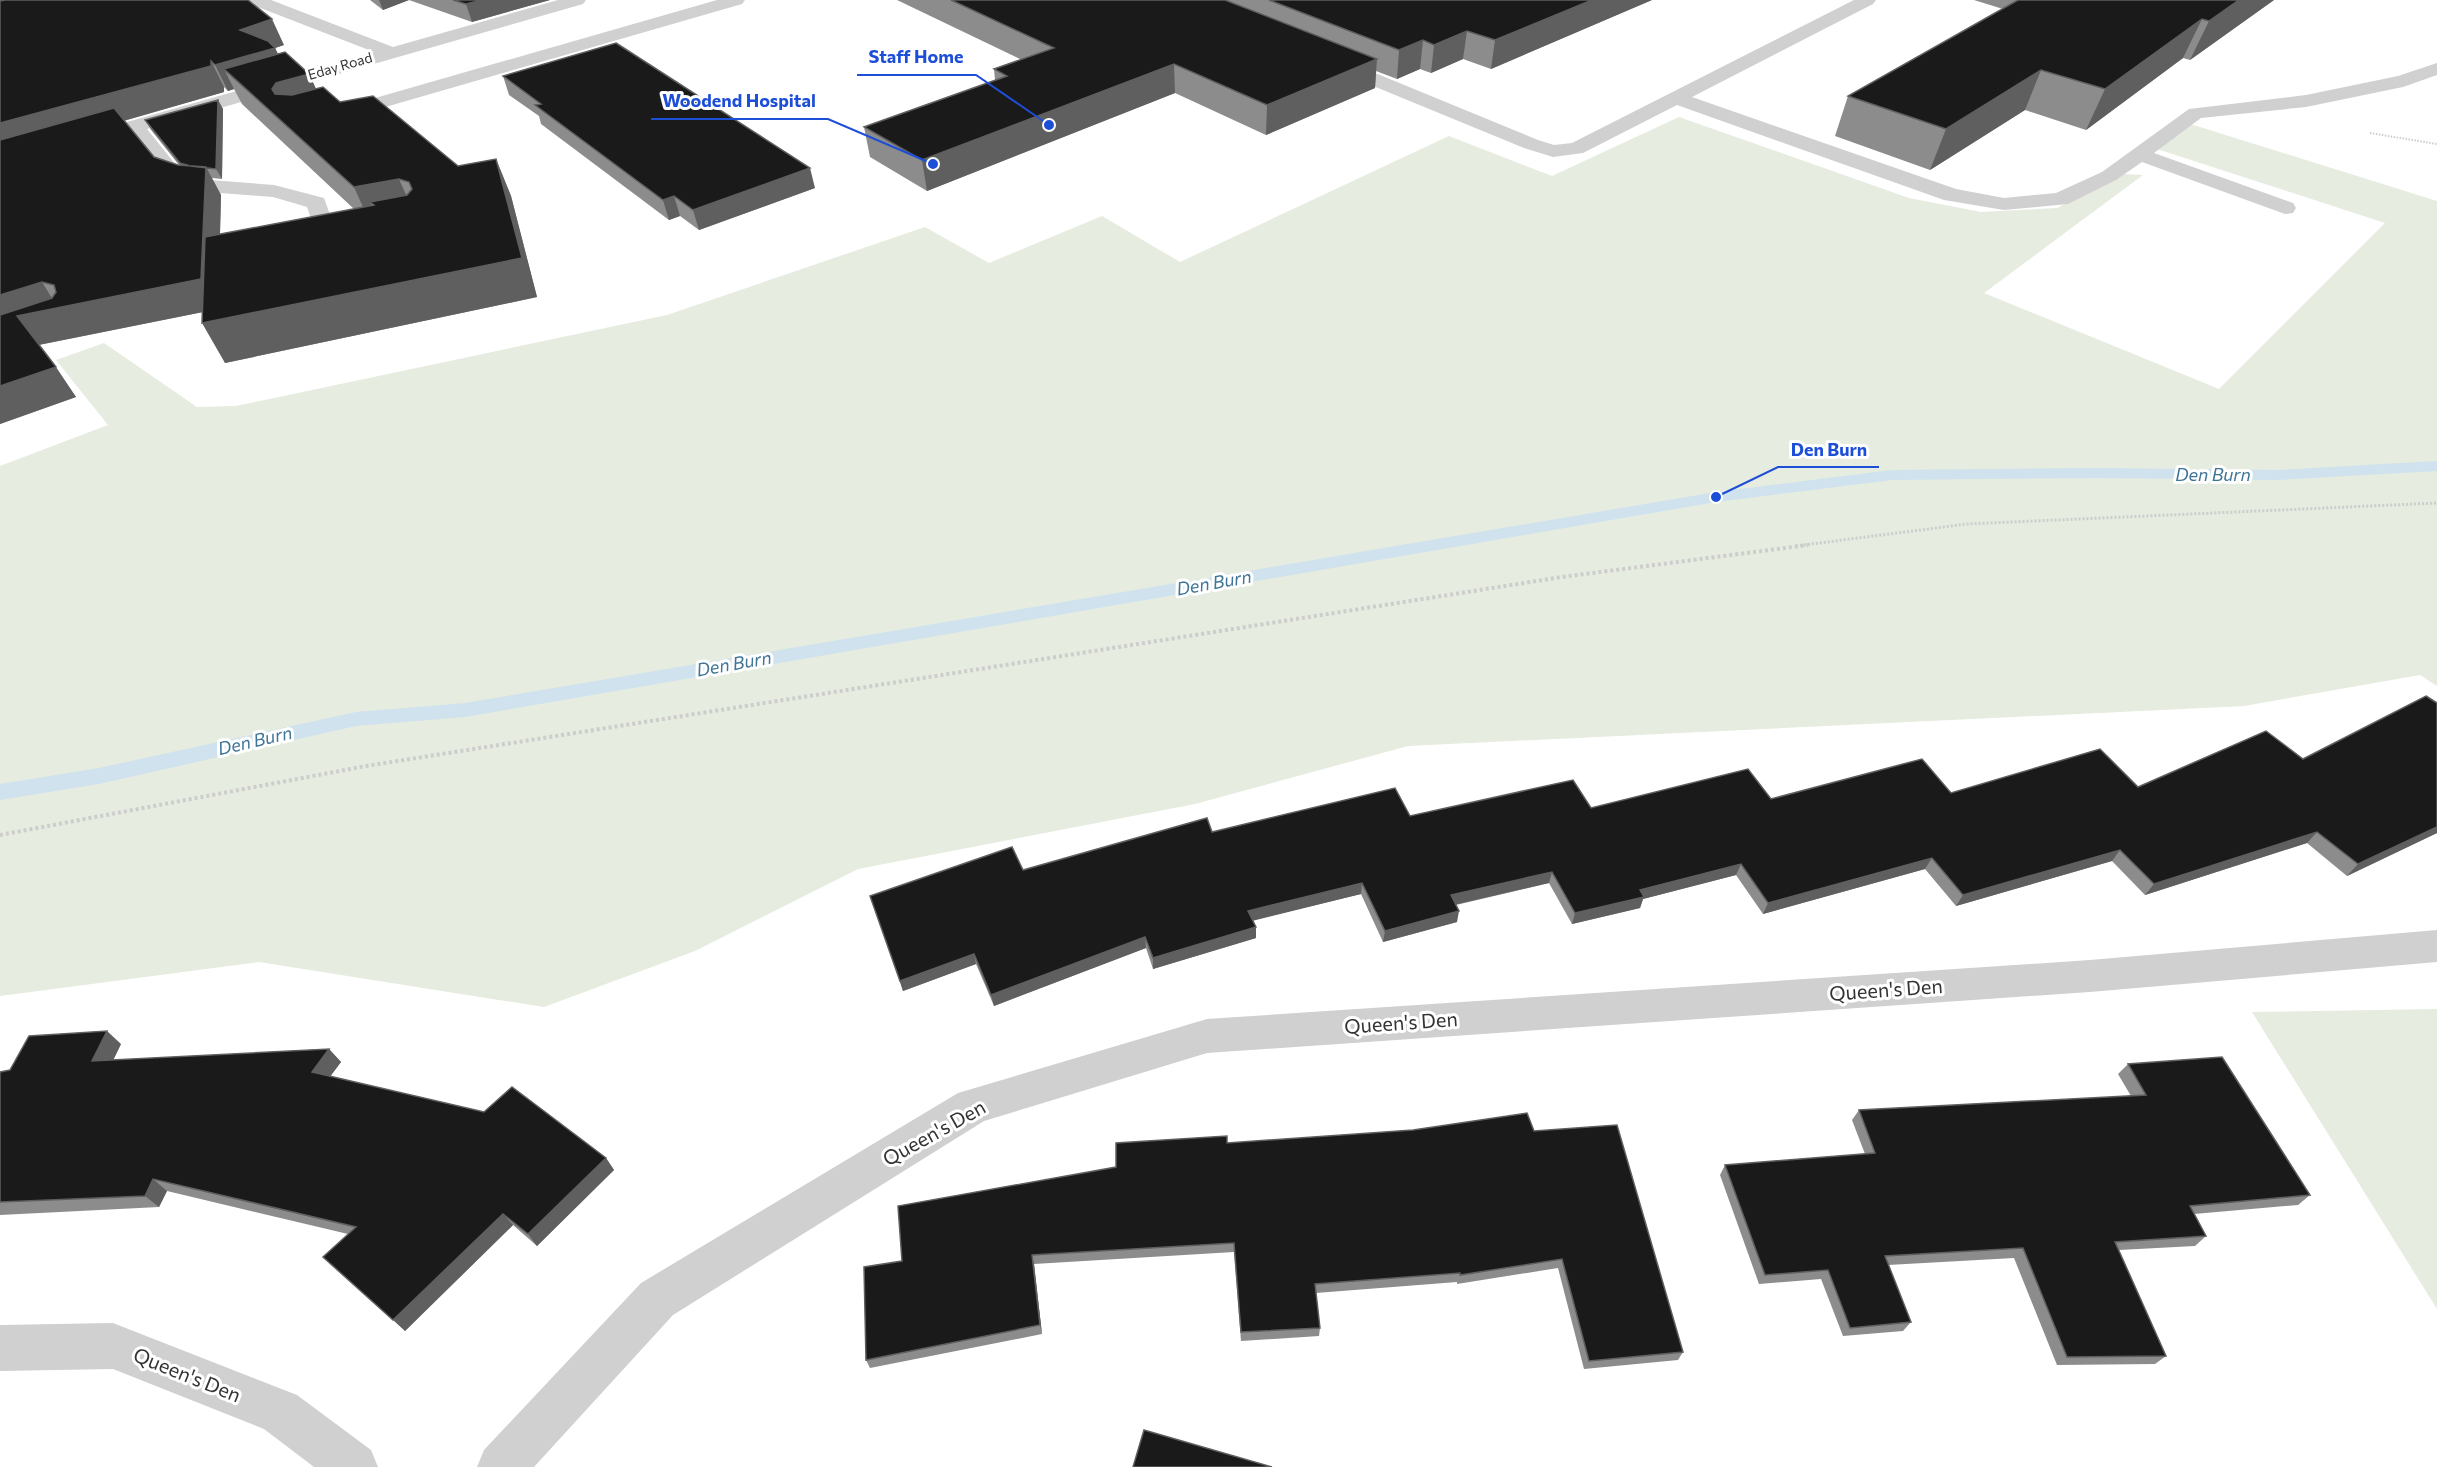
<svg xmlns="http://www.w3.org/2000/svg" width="2437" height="1467" viewBox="0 0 2437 1467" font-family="Commissioner,sans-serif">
	<rect width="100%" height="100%" fill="#fff"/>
	<path fill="#e6ecdf" d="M1679 117 1909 198 1981 212 2057 208 2123 174 2143 175 1984 293 2219 389 2385 223 2154 148 2184 122 2437 201V686L2420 675 2244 706 1408 746 1195 804 858 869 695 951 544 1007 259 962 0 996V466L108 425 56 360 104 343 197 407 236 406 667 315 925 227 989 263 1102 216 1180 262 1449 136 1552 176Z
		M2437 1009V1309L2252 1012Z"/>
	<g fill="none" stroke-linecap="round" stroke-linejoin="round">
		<path fill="#cfe2ee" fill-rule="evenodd" d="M2437 461V471L2279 480 2095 478 1892 480 1716 502 465 717 356 726 99 784 0 800V784L99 768 356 712 465 703 1716 492 1892 470 2095 468 2279 470Z"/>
		<path stroke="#cdcdcd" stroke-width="2" stroke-dasharray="1.5 1.5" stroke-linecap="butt" d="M2370 133 2437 144"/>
		<path stroke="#cdcdcd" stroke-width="3" stroke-dasharray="2 2" stroke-linecap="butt" d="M1796 546 1967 524 2437 503"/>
		<path stroke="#cdcdcd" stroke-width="4" stroke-dasharray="3 3" stroke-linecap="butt" d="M0 835 366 766 1562 577 1808 545"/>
		<path fill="#d0d0d0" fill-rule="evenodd" d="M247 0H271L393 47 558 0H586L583 4 147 129 184 175 197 179 274 185 324 198 337 234H353L356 239 353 244 329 249 321 247 307 207 273 197 194 191 170 183 130 133 0 170V158L374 52 250 4Z
			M717 0H745L742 4 344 119H330L327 115 330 111Z
			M1854 0H1876L1873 4 1692 97 1956 189 2004 198 2056 193 2102 172 2189 109 2306 95 2398 76 2437 63V75L2403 87 2306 107 2201 118 2154 153 2293 203 2296 208 2293 213 2285 214 2142 162 2116 180 2068 204 2004 210 1944 200 1677 105 1583 153 1553 157 1524 148 1327 67 1325 63 1327 59H1341L1538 140 1554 145 1572 143Z
			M2437 930V962L2090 992 1207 1053 984 1121 673 1315 534 1467H477L484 1450 641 1283 958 1093 1207 1019 2090 960Z
			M113 1323 297 1395 371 1450 378 1467H314L264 1429 113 1369 0 1371V1325Z"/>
	</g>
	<path fill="#8c8c8c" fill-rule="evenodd" d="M0 0 284 45 275 48 278 54 309 74 316 89 458 166 496 159 511 196 537 297 225 363 203 312 39 345 76 397 0 424ZM224 87 228 91 234 89 242 104 354 209 220 234 221 195 212 178 222 179 223 109 218 100 145 120 151 130 179 165 154 157 124 121 224 92Z
		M370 0H550L472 22 409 0 383 10Z
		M897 0H1652L1491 69 1463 59 1431 73 1420 69 1397 79 1376 71 1375 88 1266 135 1175 93 927 191 870 157 864 127 995 80 994 69 1022 60Z
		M1974 0H2274L2190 60 2183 58 2086 130 2025 110 1930 170 1835 136 1848 96 2003 9Z
		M503 76 815 188 699 230 680 216 669 220 541 124 539 116 509 95Z
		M2437 703V833L2347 876 2307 843 2145 895 2112 861 1956 906 1925 869 1763 914 1736 875 1643 899 1640 908 1572 924 1549 883 1456 905 1457 922 1383 942 1361 894 1253 920 1256 927V938L1153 969 1146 948 994 1006 976 964 903 991 870 896 1023 870 1212 832 1410 816 1771 799 2138 787 2303 759Z
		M121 1044 113 1060 329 1049 341 1062 330 1076 606 1158 614 1170 537 1246 513 1225 405 1331 348 1234 167 1191 159 1207 0 1215V1072Z
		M2128 1064 2310 1195 2298 1205 2194 1214 2206 1236 2195 1246 2119 1250 2166 1356 2155 1364 2057 1365 2014 1258 1888 1265 1911 1322 1903 1331 1843 1336 1821 1279 1759 1284 1720 1175 1725 1165 1865 1154 1852 1120 1859 1110 2131 1096 2118 1074Z
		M1534 1131 1683 1352 1678 1360 1584 1369 1558 1268 1457 1284V1282L1316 1293 1320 1328 1319 1336 1241 1341 1234 1252 1034 1264 1042 1334 870 1368 866 1360 902 1261 1116 1167 1227 1143Z"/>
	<path fill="#5f5f5f" d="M379 0H409L383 10Z
		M482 0H550L472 22 466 4Z
		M1592 0H1652L1491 69 1495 40Z
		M2239 0H2274L2190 60 2209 21Z
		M272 19 284 45 275 48 288 74 224 69 234 89 228 91 215 65 240 30Z
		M2202 19 2183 58 2086 130 2105 89Z
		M1467 31 1463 59 1431 73 1434 45Z
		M1423 40 1420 69 1397 79 1399 50Z
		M1377 59 1375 88 1266 135 1267 105Z
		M211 61 224 87V92L0 156V123Z
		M1174 64 1175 93 927 191 922 160Z
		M2041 70 2025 110 1930 170 1946 129Z
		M309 74 326 110 293 119 272 89 276 83Z
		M218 100 223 109 222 179 216 169Z
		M496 159 511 196 537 297 225 363 202 323Z
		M206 167 221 195 218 309 38 345 0 332V295L42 282 58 308Z
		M810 168 815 188 699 230 693 210Z
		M399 179 416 217 370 202 380 224 371 225 354 187Z
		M674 196 680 216 669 220 663 200Z
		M56 367 76 397 0 424V386Z
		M2437 827V833L2347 876 2358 864Z
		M2317 832 2307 843 2145 895 2154 884Z
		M2120 850 2112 861 1956 906 1963 895Z
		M1932 858 1925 869 1763 914 1768 903Z
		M1741 864 1736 875 1643 899 1640 908 1572 924 1575 913 1640 890Z
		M1552 872 1549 883 1449 906 1451 895Z
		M1362 883 1361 894 1248 922V911Z
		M1459 911 1457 922 1383 942 1385 931Z
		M1256 927V938L1153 969V958Z
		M1145 937 1146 948 994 1006 991 995Z
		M974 954 976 964 903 991 900 981Z
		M107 1031 121 1044 107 1073 92 1061Z
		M329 1049 341 1062 324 1085 312 1072Z
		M606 1158 614 1170 537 1246 528 1234Z
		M153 1179 167 1191 159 1207 145 1196Z
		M503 1214 513 1225 405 1331 393 1320Z
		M1032 1255 1034 1264 1042 1334 1040 1325Z"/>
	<path fill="#1a1a1a" stroke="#5f5f5f" stroke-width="1.5" d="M5 0H248L272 19 240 30 268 41 275 48 215 65 211 61V66L0 123V1Z
		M453 0H482L466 4Z
		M951 0H1225L1377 59 1267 105 1174 64 922 160 864 127 1007 76 994 69 1054 48Z
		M1269 0H1592L1495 40 1467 31 1434 45 1423 40 1399 50Z
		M2018 0H2239L2209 21 2202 19 2105 89 2041 70 1946 129 1848 96Z
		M616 43 810 168 693 210 674 196 663 200 535 105 541 104 503 76Z
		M285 52 309 74 276 83 272 89 275 94 292 95 323 87 340 102 373 96 458 166 496 159 522 258 202 323 205 237 374 205 370 202 407 195 412 189 409 182 399 179 354 187 224 69Z
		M218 100 216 169 190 166 180 163 145 120Z
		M114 108 154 157 178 165 206 167 201 279 17 316 56 367 0 386V315L52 298 56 292 54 285 42 282 0 295V140Z
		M2426 696 2437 703V827L2358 864 2317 832 2154 884 2120 850 1963 895 1932 858 1768 903 1741 864 1640 890 1644 897 1575 913 1552 872 1451 895 1459 911 1385 931 1362 883 1248 911 1256 927 1153 958 1145 937 991 995 974 954 900 981 870 896 1012 847 1023 870 1207 818 1212 832 1395 788 1410 816 1573 780 1591 808 1748 769 1771 799 1922 759 1951 793 2100 749 2138 787 2266 731 2303 759Z
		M107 1031 92 1061 329 1049 312 1072 484 1112 512 1087 606 1158 528 1234 503 1214 393 1320 323 1257 356 1227 153 1179 145 1196 0 1202V1072L10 1070 29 1036Z
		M2222 1057 2310 1195 2190 1206 2206 1236 2115 1242 2166 1356 2067 1357 2023 1248 1885 1256 1911 1322 1850 1328 1828 1270 1765 1275 1725 1165 1875 1153 1859 1110 2146 1095 2128 1064Z
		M1527 1113 1534 1131 1617 1125 1683 1352 1589 1361 1562 1259 1460 1275V1273L1315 1284 1320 1328 1241 1332 1234 1243 1032 1255 1040 1325 866 1360 864 1267 902 1261 898 1206 1116 1167V1143L1227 1136V1143L1413 1130Z
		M1144 1430 1272 1467H1133Z"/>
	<g text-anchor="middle" stroke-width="6" stroke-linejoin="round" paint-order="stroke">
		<g font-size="14" fill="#333" stroke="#fff">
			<text transform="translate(340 66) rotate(-16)" y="5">Eday Road</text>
		</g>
		<g font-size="18" font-style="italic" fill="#3f7597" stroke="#fff">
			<text x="2213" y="481">Den Burn</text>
			<text transform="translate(1214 583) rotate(-10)" y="6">Den Burn</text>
			<text transform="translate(734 664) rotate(-10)" y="6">Den Burn</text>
			<text transform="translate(255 741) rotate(-13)" y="6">Den Burn</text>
		</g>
		<g font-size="20" fill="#333" stroke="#fff">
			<text transform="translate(1886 990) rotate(-4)" y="7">Queen's Den</text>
			<text transform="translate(1401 1023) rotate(-4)" y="7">Queen's Den</text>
			<text transform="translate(934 1133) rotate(-29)" y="7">Queen's Den</text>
			<text transform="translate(187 1375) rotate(22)" y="7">Queen's Den</text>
		</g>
	</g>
	<path fill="none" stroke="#1d4ed8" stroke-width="2" d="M1049 125L976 75H857M933 164L828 119H651M1716 497L1778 467H1879"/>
	<g fill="#1d4ed8" stroke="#fff" stroke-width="2">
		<circle cx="1049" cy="125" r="6"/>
		<circle cx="933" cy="164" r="6"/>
		<circle cx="1716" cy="497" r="6"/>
	</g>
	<g font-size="18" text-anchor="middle" font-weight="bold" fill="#1d4ed8" stroke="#fff" stroke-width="6" stroke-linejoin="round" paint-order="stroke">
		<text x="916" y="63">Staff Home</text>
		<text x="739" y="107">Woodend Hospital</text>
		<text x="1829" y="456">Den Burn</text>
	</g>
</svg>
